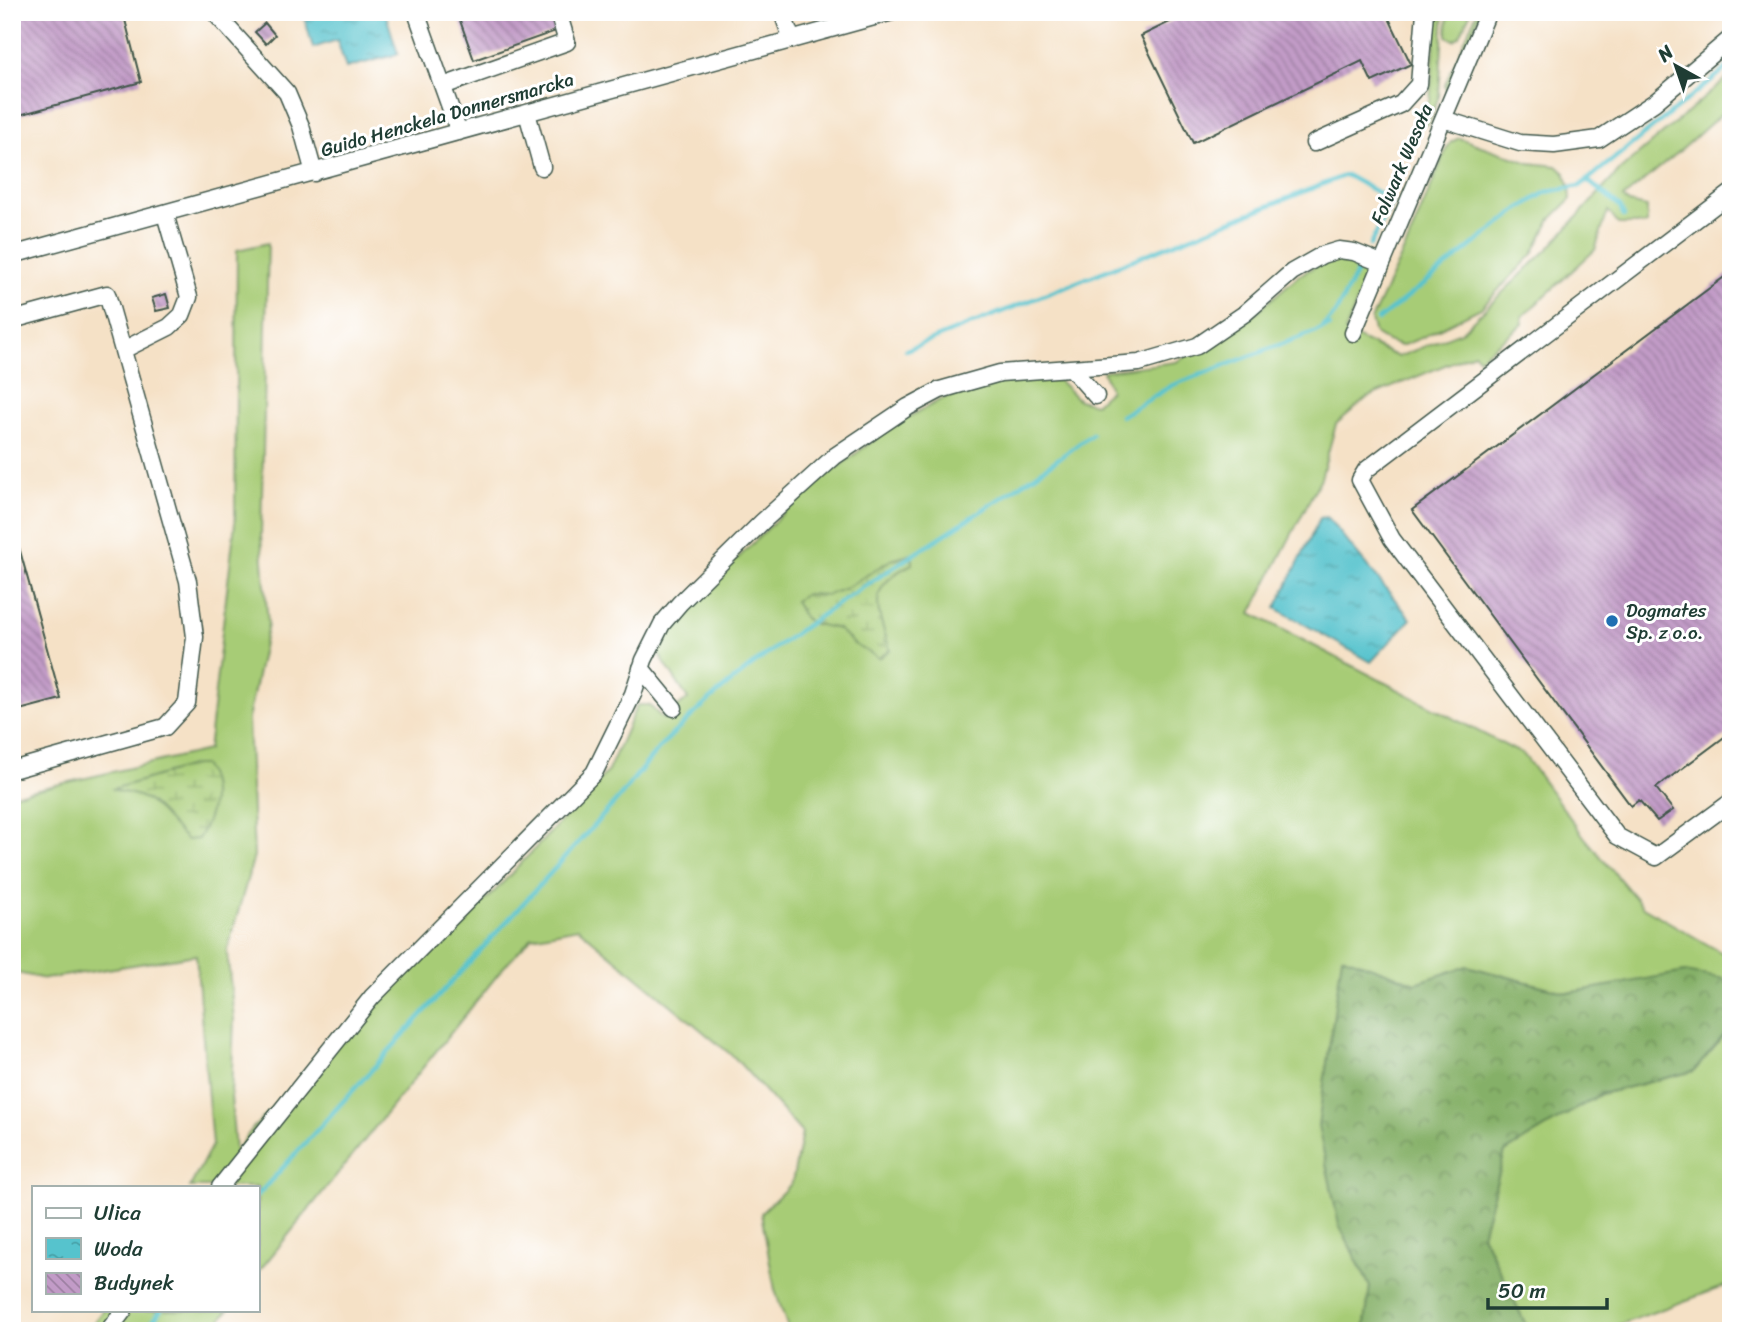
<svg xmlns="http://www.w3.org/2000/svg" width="1743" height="1343" viewBox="0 0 1743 1343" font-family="Sriracha,sans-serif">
	<defs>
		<pattern id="forest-crowns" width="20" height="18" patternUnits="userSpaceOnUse" patternTransform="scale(1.75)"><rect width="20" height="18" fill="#85b067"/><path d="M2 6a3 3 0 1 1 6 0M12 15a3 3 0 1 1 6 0" fill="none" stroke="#6c9056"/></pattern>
		<pattern id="wetland-marsh" width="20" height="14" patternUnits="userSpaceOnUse" patternTransform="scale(1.75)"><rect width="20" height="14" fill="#a7cc76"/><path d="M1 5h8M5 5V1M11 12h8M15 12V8" fill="none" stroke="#87a762"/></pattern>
		<pattern id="water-ripples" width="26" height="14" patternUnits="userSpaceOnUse" patternTransform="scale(1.75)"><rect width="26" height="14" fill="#56c3cd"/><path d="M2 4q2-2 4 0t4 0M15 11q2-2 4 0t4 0" fill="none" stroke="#47a0a7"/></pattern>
		<pattern id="building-back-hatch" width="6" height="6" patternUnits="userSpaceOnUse" patternTransform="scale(1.75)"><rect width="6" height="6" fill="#c29bc7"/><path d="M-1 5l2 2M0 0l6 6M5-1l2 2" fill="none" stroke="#9d80a2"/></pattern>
	</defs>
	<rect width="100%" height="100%" fill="#fff"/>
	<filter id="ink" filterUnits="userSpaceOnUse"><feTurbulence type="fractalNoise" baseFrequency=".0143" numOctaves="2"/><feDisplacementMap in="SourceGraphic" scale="14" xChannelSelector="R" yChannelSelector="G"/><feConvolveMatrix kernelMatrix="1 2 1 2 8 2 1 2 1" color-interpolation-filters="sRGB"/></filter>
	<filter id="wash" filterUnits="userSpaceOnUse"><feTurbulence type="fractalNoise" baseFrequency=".00686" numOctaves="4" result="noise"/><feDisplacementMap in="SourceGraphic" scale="28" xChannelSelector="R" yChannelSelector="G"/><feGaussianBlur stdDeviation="1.57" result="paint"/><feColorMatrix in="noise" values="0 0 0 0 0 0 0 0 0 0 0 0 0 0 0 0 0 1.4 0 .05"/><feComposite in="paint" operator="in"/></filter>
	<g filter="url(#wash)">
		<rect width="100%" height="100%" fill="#f5e1c6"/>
		<path fill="#a7cc76" stroke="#638455" stroke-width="2" d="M1437 12H1444L1439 96 1428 125 1422 124 1425 117 1423 110 1430 100Z
			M1448 12H1471L1460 36 1454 40 1447 36Z
			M1477 12H1481L1447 94 1445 85Z
			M1731 75V105L1687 145 1623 198 1629 203 1647 207V224H1618L1608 211 1595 250 1522 317 1523 324 1479 358 1474 353 1368 397 1336 424 1321 478 1251 613 1524 755 1585 838 1643 907 1731 958V980L1685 973 1568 993 1467 966 1416 983 1339 1225 1370 1287 1364 1331H789L775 1290 761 1213 792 1183 802 1133 735 1058 578 928 532 937 503 968 257 1274V1187H190L212 1145 196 955 45 979 12 972V795L208 750 235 523 237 250 268 243 261 536 268 624 248 719 254 856 227 951 234 1019 231 1095 235 1152 253 1128 432 947 492 894 608 771 637 705H649L663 719 688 699 658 653 668 628 801 495 895 424 944 398 991 382 1053 375 1079 400 1095 404 1110 390 1103 371 1176 362 1238 328 1298 276 1323 262 1346 258 1369 272 1345 332 1398 357 1461 332 1549 248 1621 169Z
			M1459 138 1529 163 1557 166 1565 173 1570 188 1571 199 1550 220 1533 254 1481 308 1421 338 1401 346 1387 341 1375 334 1371 320 1408 242 1446 150 1451 142Z
			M1731 1028V1284L1602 1331H1524L1526 1327 1482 1234 1505 1152 1601 1094 1694 1071Z
			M104 1310H228L212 1331H88Z"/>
		<path fill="url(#forest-crowns)" stroke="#52764e" stroke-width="2" d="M1342 956 1416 983 1467 966 1568 993 1685 972 1731 980V1028L1694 1071 1601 1094 1505 1152 1482 1234 1527 1327 1524 1331H1364L1370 1286 1339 1225 1318 1126Z"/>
		<path fill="url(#wetland-marsh)" stroke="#638455" stroke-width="2" d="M912 554V564C864 588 877 607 890 650L879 658 854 644 838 629 811 623 803 616 795 601 806 594 827 595 844 589 891 560Z
			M194 765H203C219 788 212 816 198 839L187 840C174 829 155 802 141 797 132 793 122 793 113 789Z"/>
		<path fill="url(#water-ripples)" stroke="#3a8080" stroke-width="2" d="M303 12H385L398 54 346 68 337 40 313 48Z
			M1327 517 1411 619 1371 662 1276 608 1320 518Z"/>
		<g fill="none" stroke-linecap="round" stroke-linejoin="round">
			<path stroke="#56c3cd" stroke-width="4.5" d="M1587 180 1620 207 1624 216
				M1378 320 1519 209 1546 192 1580 186 1728 67
				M1323 327 1335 314 1359 268
				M906 350 1346 175 1393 201 1370 245
				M1121 416 1173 385 1330 326
				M257 1196 617 800C636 777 654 751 676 731 799 612 956 537 1092 434
				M145 1331 161 1310"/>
		</g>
		<g id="blocks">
			<path fill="url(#building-back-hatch)" d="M12 12H123L141 82 12 117Z
				M457 12H550L556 31 474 60Z
				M1190 12H1386L1411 64 1372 82 1362 61 1193 143 1141 36Z
				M265 23 275 35 266 44 255 32Z
				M1731 272V732L1656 788 1673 810 1657 821 1639 800 1631 806 1412 510Z
				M166 294 170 308 156 311 152 298Z
				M12 522 61 699 12 712Z"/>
		</g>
	</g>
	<g filter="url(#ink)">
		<use href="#blocks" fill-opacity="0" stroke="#3f564a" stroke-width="2"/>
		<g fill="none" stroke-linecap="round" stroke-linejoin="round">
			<g stroke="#3f564a" stroke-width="19">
				<path id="minor" d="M214 12 287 93 301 126 314 173
					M416 12 459 132
					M782 12 792 40
					M443 86 567 42 558 12
					M527 113 542 167
					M1443 119 1520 143 1554 145 1599 139 1655 102 1731 38
					M1314 143 1401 104 1419 84 1425 12
					M1731 193 1366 470 1360 480 1392 539 1617 836 1656 857 1731 802
					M12 255 892 12
					M12 320 107 294 188 581 195 637 187 703 165 727 12 770
					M1353 333 1488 12
					M123 350 169 327 182 315 189 297 165 214
					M1071 368 1096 396
					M641 668 674 708
					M220 1187 372 997 594 773 633 694 644 660 662 624 680 603 762 522 835 456 908 407 940 390 1000 373 1139 363 1197 346 1244 314 1292 272 1322 255 1339 250 1354 252 1381 263
					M108 1331 124 1310"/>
			</g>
			<use href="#minor" stroke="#fff" stroke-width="16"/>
		</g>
	</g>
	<circle fill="#1f6fb2" stroke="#fff" stroke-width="2.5" cx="1612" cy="621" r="7"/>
	<g text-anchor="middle" stroke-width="6" stroke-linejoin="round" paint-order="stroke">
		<g font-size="19" fill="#1f3d34" stroke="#fff">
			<text transform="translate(447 114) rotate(-16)" y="7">Guido Henckela Donnersmarcka</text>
			<text transform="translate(1401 164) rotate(-67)" y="7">Folwark Wesoła</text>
		</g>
		<g font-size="19" fill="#1f3d34" stroke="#fff" text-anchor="start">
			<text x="1626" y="617">Dogmates<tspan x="1626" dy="22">Sp. z o.o.</tspan></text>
		</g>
	</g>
	<rect width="1743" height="1343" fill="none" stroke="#fff" stroke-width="42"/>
	<rect x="32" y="1186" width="228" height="126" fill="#ffffff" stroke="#a5b1ae" stroke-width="2"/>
	<rect x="46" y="1208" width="35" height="10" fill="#ffffff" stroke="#a5b1ae" stroke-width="2"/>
	<text x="94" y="1220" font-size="21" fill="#1f3d34">Ulica</text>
	<rect x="46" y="1238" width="35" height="21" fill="url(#water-ripples)" stroke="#a5b1ae" stroke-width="2"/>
	<text x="94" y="1256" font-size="21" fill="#1f3d34">Woda</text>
	<rect x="46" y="1273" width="35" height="21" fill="url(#building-back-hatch)" stroke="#a5b1ae" stroke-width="2"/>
	<text x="94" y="1290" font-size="21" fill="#1f3d34">Budynek</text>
	<g transform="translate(1676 66) rotate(320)" stroke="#ffffff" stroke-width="5" paint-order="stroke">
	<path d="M0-5L12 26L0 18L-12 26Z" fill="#1f3d34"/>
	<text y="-10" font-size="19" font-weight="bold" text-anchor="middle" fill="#1f3d34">N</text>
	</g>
	<path d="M1488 1298v10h119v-10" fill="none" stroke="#1f3d34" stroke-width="3.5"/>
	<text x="1498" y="1298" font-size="21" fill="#1f3d34" stroke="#ffffff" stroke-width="5" paint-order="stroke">50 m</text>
</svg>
